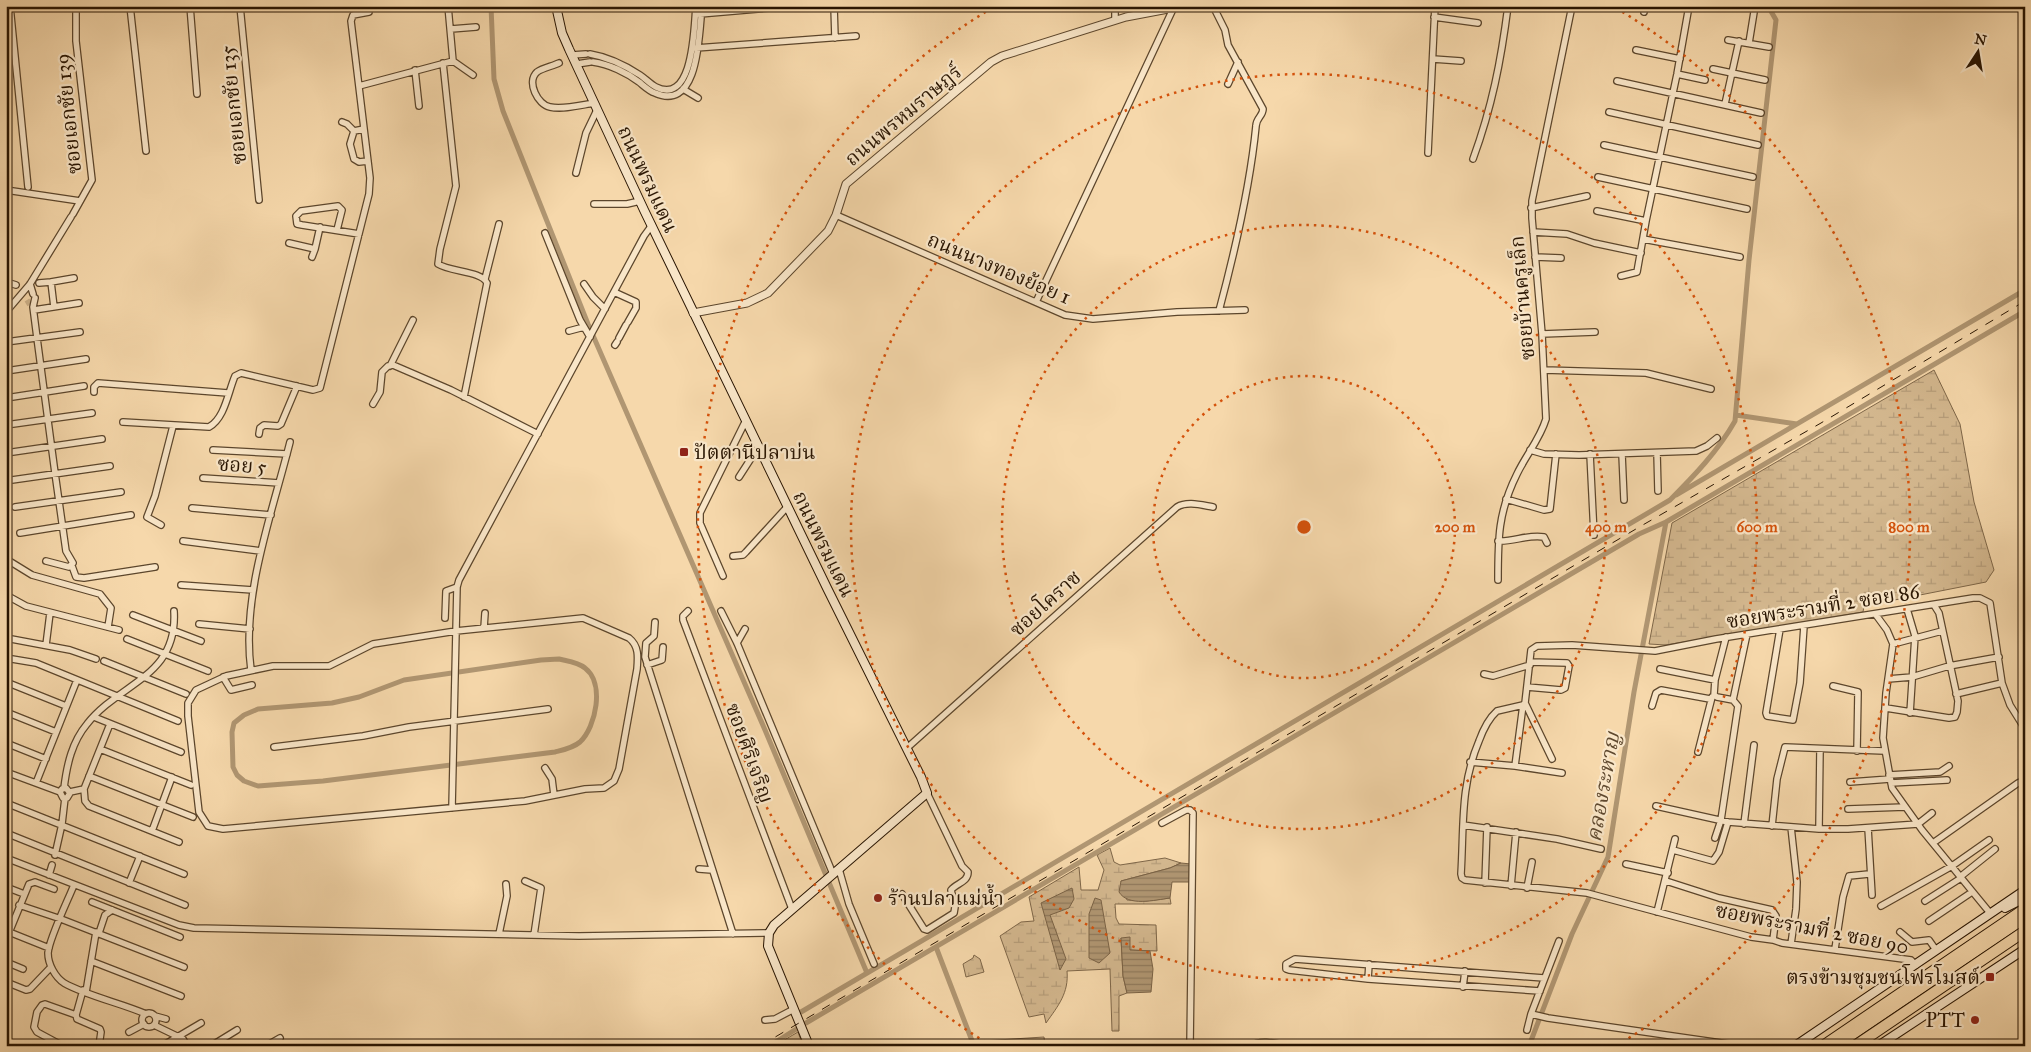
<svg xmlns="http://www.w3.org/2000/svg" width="2031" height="1052" viewBox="0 0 2031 1052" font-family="'IM FELL Great Primer','Noto Serif Thai',serif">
	<defs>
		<pattern id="forest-crowns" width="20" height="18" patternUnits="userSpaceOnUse" patternTransform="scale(1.25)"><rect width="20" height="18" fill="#d3b78e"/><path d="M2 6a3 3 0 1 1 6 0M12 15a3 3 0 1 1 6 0" fill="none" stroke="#b59c79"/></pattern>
		<pattern id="wetland-marsh" width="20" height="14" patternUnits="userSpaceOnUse" patternTransform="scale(1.25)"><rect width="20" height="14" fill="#d3b78e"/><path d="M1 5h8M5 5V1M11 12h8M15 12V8" fill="none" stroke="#b59c79"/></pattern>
		<pattern id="water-rules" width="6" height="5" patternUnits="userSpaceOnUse" patternTransform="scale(1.25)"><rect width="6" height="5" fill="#b09672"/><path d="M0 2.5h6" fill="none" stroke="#8f795b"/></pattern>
	</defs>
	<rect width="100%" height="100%" fill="#f6d8ab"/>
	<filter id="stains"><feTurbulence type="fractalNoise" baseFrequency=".004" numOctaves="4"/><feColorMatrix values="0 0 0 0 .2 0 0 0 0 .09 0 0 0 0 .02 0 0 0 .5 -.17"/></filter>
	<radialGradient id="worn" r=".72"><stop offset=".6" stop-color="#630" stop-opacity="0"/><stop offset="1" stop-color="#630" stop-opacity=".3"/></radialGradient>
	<path fill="#d3b78e" stroke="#7e6648" d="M1044 1037 1045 1046 990 1044 985 1046H936L951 1043Z"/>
	<path fill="url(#forest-crowns)" stroke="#7e6648" d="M798 1032 803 1046H774Z"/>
	<path fill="url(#wetland-marsh)" stroke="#7e6648" d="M1934 370 1960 424 1974 502 1994 570 1986 582 1864 606 1863 612 1666 645 1649 644 1672 523Z
		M1110 848 1114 862 1120 865 1165 858 1181 863 1170 868 1121 881 1127 900 1146 901 1170 898 1171 904H1115L1116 918 1119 924 1156 925 1157 951 1130 950 1121 938 1123 976 1127 993 1119 996V1031H1112L1110 969 1067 971C1069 993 1058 1006 1046 1023L1044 1014 1029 1017 1000 936 1021 922 1034 921 1029 897 1079 867 1081 890H1098L1104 870 1097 855Z
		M974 955 980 959 984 972 966 977 963 964 973 958Z"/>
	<path fill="url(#water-rules)" stroke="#7a6245" d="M1181 863 1191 864 1190 882H1172L1170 898C1155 900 1128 907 1119 892L1121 881 1170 868Z
		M1072 888 1074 899 1069 908 1050 915 1066 959 1060 970 1041 903Z
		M1095 898 1101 900 1110 953 1099 963 1089 958V914Z
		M1130 937V950L1150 951 1153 969 1151 992 1127 993 1123 976 1121 938Z"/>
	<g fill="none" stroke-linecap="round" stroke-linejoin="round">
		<path stroke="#b09672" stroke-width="5" d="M491 6 494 79 503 111 588 324 765 730 867 973
			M1736 415 1797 424
			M1676 495 2025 290
			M559 659C567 661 578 662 585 668 605 683 596 727 580 742 573 748 563 750 555 752L323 781 258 786 244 781 237 775 233 767 232 732 234 723 244 715 258 709 332 703 359 697 404 680 541 660Z
			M936 947 974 1046
			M801 1012 1670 500C1694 476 1718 451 1735 421L1749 260 1776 20 1768 6
			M806 1023 1639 534 1666 522 2025 311
			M769 1046 798 1028
			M1529 1046 1572 934 1608 857 1634 692 1666 522"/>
		<path stroke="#cdb189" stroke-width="5.5" stroke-dasharray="5.5 3" stroke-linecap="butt" d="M27 300 30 305"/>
		<g stroke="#5c462c" stroke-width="8">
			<path id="minor" d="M10 6 28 187
				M130 6 146 151
				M190 6 197 94
				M240 6 259 200
				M448 6 453 61
				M834 6 835 38
				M1115 6V20
				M1213 6 1225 30 1228 45 1263 109C1263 116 1256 118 1256 126 1250 187 1235 251 1219 311
				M873 8 874 6
				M895 8V6
				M1644 12 1645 6
				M700 14 792 6
				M1434 17 1478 23
				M451 29 476 27
				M1728 40 1769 47
				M1749 43 1755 6
				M696 48 856 36
				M1636 50 1680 59
				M590 54C608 57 626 66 640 75 646 79 650 84 656 87 694 106 694 26 696 6
				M572 55 586 54
				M1433 59 1461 61
				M453 61 473 75
				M593 62C609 64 627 73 639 82 644 86 649 91 655 93 700 113 699 31 702 6
				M443 63 456 186 440 249 438 264C450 272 482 271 487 283L464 397
				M559 63C553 66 542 68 537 72 526 82 538 105 550 107 563 110 581 105 594 103
				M577 64 590 62
				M1713 69 1765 80
				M415 70 419 106
				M1677 74 1705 80
				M1617 81 1761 113
				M1228 84 1238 62
				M359 86 453 61
				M683 89 698 98
				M1725 104 1739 41
				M1609 112 1758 145
				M342 122 347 124 354 131
				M364 129 354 131 350 144 354 159 359 162 368 161
				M1604 145 1753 177
				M1428 153 1435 6
				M1473 159C1492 107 1501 61 1508 6
				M576 173 586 133 597 110
				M1598 177 1747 209
				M6 190 80 201
				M594 204H627L640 201
				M1531 208 1587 196
				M1597 211 1646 221
				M73 214 92 180 76 41V6
				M836 215 1065 315 1093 319 1177 312 1245 310
				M337 230 342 210 338 206 301 211 296 216 297 224 302 225 359 234
				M1533 232 1567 234 1594 243 1641 253
				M545 233 580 320 590 337
				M1643 239 1740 257
				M289 243 315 249 320 227
				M312 257 315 249
				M1535 257 1561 258
				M1621 276 1637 272 1646 221 1677 74 1689 6
				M485 279 499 224
				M6 282 16 285
				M39 283 51 282
				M30 284 33 294
				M584 284 593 297 605 309
				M614 292 636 302V308L628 322
				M35 298 33 307 37 338 55 473 66 551 73 563 69 567 46 561
				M1036 302 1173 9
				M54 307 51 282 74 278
				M34 310 79 303
				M6 312 30 284 71 217
				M569 331 584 327
				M1542 334 1595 332
				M619 338 626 325
				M6 342 80 332
				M615 345 617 342
				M390 366 413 320
				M1544 370 1646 373 1711 389
				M6 371 86 359
				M94 392V387L98 383 228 393
				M6 398 84 386
				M373 404 380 392 382 372 388 366 393 365 451 390 538 434
				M123 422 209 427C225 418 228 392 235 376L241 373 313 390 320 388 369 194 370 178 351 21 353 15 369 12V6
				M6 425 92 413
				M259 434 260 428 264 425 278 426 281 424 297 386
				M213 450 287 454
				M1530 450 1544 454 1579 455 1696 451 1707 446 1717 438
				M6 453 102 439
				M1657 453 1658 491
				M1590 454 1594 535
				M1622 454 1624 500
				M739 477 759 446
				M203 478 279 483
				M12 480 110 466
				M1506 499 1544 510 1550 509 1556 454
				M15 507 121 492
				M192 508 271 515
				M161 525 147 517 155 496 173 426
				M20 533 131 515
				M183 541 261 551
				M1498 541C1514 542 1528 534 1544 537L1547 543
				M733 556 743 555 746 552 788 506
				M6 559 32 575 100 594 111 608 108 627
				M72 566 76 577 84 578 155 567
				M723 576 700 523V513L746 420
				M1498 580C1498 539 1498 512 1517 474 1526 455 1540 439 1546 419L1542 334 1532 218V201L1572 6
				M181 585 253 590
				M6 595 26 606 119 630
				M1907 609 1915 636 1910 713
				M688 611 683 616V620L792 909
				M721 611 737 643 833 874
				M133 615 201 641
				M1876 615 1887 630 1893 644 1886 693 1883 738 1892 788 1922 830 1990 913
				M445 618 446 591 457 587
				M583 618 629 638C639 646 638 657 637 669L619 769 614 781 604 788 585 789 525 801 223 829 208 826 199 812 188 716V703L196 690 226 676 273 666H329L373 644 456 631Z
				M655 622 654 636 646 643 645 657 733 934
				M199 624 250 629
				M484 628 485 613
				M1780 629 1766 713 1767 716 1793 720 1800 683 1804 626
				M1726 637 1715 680 1714 695 1717 697 1733 700
				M6 638 70 650 96 659
				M127 639 208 671
				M737 643 745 629
				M1893 644 1942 631
				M46 645 50 613
				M6 658 36 663 178 721
				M104 661 186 694
				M647 665 662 660 663 647
				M1660 669 1715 680
				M251 670C241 596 272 514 290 442
				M1484 674 1493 676 1530 665
				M223 677 231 690 252 685
				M1888 679 1912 677 1949 666 1999 657
				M6 682 66 706
				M1833 686 1858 692 1857 751
				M1527 687 1561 690 1565 688 1569 666 1567 663 1530 662
				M1956 694 2002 683
				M1733 700 1747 634
				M1525 703 1552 759
				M1652 706 1656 693 1661 690 1710 699
				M1886 708 1949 718 1955 717 1957 712 1958 701 1939 613 1934 605
				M6 712 56 732
				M94 717 181 752
				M6 743 46 759
				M274 747 363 736 409 727 548 709
				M907 748 1177 507C1187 501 1201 505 1213 507
				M100 749 191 785
				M1698 752 1712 697
				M1470 762 1515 766 1562 773
				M1515 766 1523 705
				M545 768 552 779 554 795
				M6 772 60 792 63 798H67L70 793 66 788 62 789 60 792
				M1889 775 1940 772 1949 766
				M89 776 193 817
				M1850 782 1890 779
				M36 783 77 680
				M1891 783 1947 780
				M64 788C67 764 72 742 87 724 120 682 178 677 174 611
				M84 789 85 801 89 806 179 842
				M70 792 84 789 110 724
				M6 803 184 874
				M1656 806 1728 822 1819 829H1848L1918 824 1932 813
				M452 808 457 587 459 580 644 236 652 225
				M1848 809 1905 807
				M1162 823 1186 810H1190L1193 813 1190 1046
				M1744 824 1754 745
				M1463 825 1557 839 1601 849
				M1772 826 1777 779 1785 747 1884 751
				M1868 828 1872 895
				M1819 829 1820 749
				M152 831 172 777
				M6 833 185 905
				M1715 838 1721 820 1738 706 1733 700
				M1933 843 2018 783 2025 780
				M1673 850 1713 861 1719 852 1728 822
				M55 855 62 824 65 798
				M6 858 179 925 194 928 579 936 769 933
				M1626 864 1668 873
				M699 869 712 870
				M839 869 849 904 874 964
				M49 875 52 865
				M1960 877 1995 849
				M525 881 541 888 534 935
				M1666 881 1719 898 1772 910 1776 916 1773 940
				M129 883 140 856
				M1485 883 1487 827
				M74 885C68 900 49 939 48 953 48 964 55 977 64 983 87 996 121 1003 146 1014
				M1511 886 1516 832
				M6 887 24 894
				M1527 888 1532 862
				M902 894 924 929 927 930 954 913 955 907 951 890C957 883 968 882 968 872L962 866 927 793
				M1925 901 1961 878
				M92 902 180 937
				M19 905 61 919 184 967
				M1881 906 1952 866 1989 840
				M1657 912 1675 839
				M1929 921 1972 892
				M9 932 49 948
				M1900 932 1912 942 1929 940 1936 950
				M99 933 105 915 112 910
				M499 934 507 896 506 884
				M6 940 29 884 35 882 54 889
				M1559 941 1531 1014 1548 1018 1742 1046
				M1791 944 1796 909 1797 882 1791 827
				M1835 949 1843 897 1849 876 1869 874
				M91 961 181 996
				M6 962 23 969
				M1916 965 1911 960 1782 943 1773 940 1751 937 1587 893 1465 880 1462 878 1461 874C1464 826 1460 786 1479 741 1483 730 1488 719 1497 711L1523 705 1525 703 1531 650 1537 646 1572 645 1655 651 1716 639 1973 598H1980L1990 603 2002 683 2010 705 2025 729
				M1368 979 1369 964
				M6 982 26 990 30 989 51 967
				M1463 987 1465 971
				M83 990 76 1015 77 1019 100 1029 101 1032 99 1046
				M1540 991 1368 979 1289 970 1286 969V964L1295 959 1544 978
				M86 992 96 932
				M142 1020a7 7 0 1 1 14 0a7 7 0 1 1-14 0Z
				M155 1016 166 1019
				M765 1020 775 1019 794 1009
				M154 1025 183 1039 187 1046
				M1527 1030 1531 1014
				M129 1032 144 1024
				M63 1046 37 1032 34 1027 37 1012 42 1005 45 1004 76 1015
				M162 1046 201 1023
				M211 1046 237 1030
				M266 1046 280 1038
				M1250 1046C1261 1039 1278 1044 1290 1046"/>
		</g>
		<g stroke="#5c462c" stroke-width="9">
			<path id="tertiary" d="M693 313 747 303 768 293 828 231 836 215 846 184 991 62 1002 56 1126 17 1184 6"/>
		</g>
		<g stroke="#291502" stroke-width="10">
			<path id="secondary" d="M556 6 562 33 569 49 644 210 827 588 921 777 927 793 774 925 769 933 768 946 809 1046
				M2005 908 2025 898
				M1795 1046 2025 890
				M1878 1046 2025 949"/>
		</g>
		<g stroke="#291502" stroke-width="11">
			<path id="trunk" d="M1822 1046 2025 908"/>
		</g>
		<g stroke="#291502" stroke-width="12">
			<path id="motorway" d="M1835 1046 2025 918"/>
		</g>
		<use href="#minor" stroke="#f9e6c8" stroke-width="5.5"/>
		<use href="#tertiary" stroke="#f9e6c8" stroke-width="7"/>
		<use href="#secondary" stroke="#f9e6c8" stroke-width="8"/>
		<use href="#trunk" stroke="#f6d8ab" stroke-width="9"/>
		<use href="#motorway" stroke="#f6d8ab" stroke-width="10"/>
		<path stroke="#291502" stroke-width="1" stroke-dasharray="9 9" stroke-linecap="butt" d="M760 1046 1641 526 1821 423 2025 301"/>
		<g stroke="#291502" stroke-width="12" stroke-linecap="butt">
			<path id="motorway-bridge" d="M1855 1046 2025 931"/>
		</g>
		<use href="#motorway-bridge" stroke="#f6d8ab" stroke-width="10"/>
	</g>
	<g fill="none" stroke="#d5520b" stroke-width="2.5" stroke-dasharray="2.5 5">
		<circle cx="1304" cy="527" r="151"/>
		<circle cx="1304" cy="527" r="302"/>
		<circle cx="1304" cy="527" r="453"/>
		<path d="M992 1046A605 605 0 0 1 992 8M1616 8A605 605 0 0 1 1616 1046"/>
	</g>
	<g fill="#8f2418" stroke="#f9e6c8" stroke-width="2">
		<rect x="679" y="447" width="10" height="10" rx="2.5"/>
		<circle cx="878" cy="898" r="5"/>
		<rect x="1985" y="972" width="10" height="10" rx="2.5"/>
		<circle cx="1975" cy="1020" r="5"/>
	</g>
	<g text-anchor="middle" stroke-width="4.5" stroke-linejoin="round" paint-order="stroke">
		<g font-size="20" fill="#291502" stroke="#f9e6c8">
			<text transform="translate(233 105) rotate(-96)" y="7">ซอยเอกชัย 135</text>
			<text transform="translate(68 114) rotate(-96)" y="7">ซอยเอกชัย 139</text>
			<text transform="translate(903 115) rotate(-40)" y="7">ถนนพรหมราษฎร์</text>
			<text transform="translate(648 179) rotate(65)" y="7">ถนนพรมแดน</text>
			<text transform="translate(999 268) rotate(23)" y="7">ถนนนางทองย้อย 1</text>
			<text transform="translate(1522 298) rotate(-95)" y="7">ซอยบ้านครูเล็ก</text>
			<text transform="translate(242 465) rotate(4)" y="7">ซอย 5</text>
			<text transform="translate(824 544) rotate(64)" y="7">ถนนพรมแดน</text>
			<text transform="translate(1045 603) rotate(-42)" y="7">ซอยโคราช</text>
			<text transform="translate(1823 606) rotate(-9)" y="7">ซอยพระรามที่ 2 ซอย 86</text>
			<text transform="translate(750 753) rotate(70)" y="7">ซอยศิริเจริญ</text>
			<text transform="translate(1812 928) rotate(11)" y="7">ซอยพระรามที่ 2 ซอย 90</text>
		</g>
		<g font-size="20" fill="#291502" stroke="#f9e6c8" text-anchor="start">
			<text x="694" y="459">ปัตตานีปลาบ่น</text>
			<text x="888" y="905">ร้านปลาแม่น้ำ</text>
			<text x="1980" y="984" text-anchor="end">ตรงข้ามชุมชนโฟรโมสต์</text>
			<text x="1965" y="1027" text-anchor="end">PTT</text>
		</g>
		<g font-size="21" font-style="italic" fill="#5f492f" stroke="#f9e6c8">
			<text transform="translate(1603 787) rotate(-80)" y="7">คลองระหาญ</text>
		</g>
	</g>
	<circle cx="1304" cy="527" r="8" fill="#d5520b" stroke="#f9e6c8" stroke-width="2.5"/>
	<g font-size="15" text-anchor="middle" font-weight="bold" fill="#d5520b" stroke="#f9e6c8" stroke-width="4.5" stroke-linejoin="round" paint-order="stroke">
		<text x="1455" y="532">200 m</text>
		<text x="1606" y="532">400 m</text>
		<text x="1757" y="532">600 m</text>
		<text x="1909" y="532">800 m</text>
	</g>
	<rect width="2031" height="1052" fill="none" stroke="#f6d8ab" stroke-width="25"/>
	<rect x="8" y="8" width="2016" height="1037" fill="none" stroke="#291502" stroke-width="2.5"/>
	<rect x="12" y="12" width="2006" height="1027" fill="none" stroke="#291502"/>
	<g transform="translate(1978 52) rotate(12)" stroke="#f9e6c8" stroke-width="4" paint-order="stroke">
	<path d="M0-4L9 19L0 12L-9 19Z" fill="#291502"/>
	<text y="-8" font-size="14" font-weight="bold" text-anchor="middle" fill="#291502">N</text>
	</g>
	<rect width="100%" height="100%" filter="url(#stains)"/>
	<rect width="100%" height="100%" fill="url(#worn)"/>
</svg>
